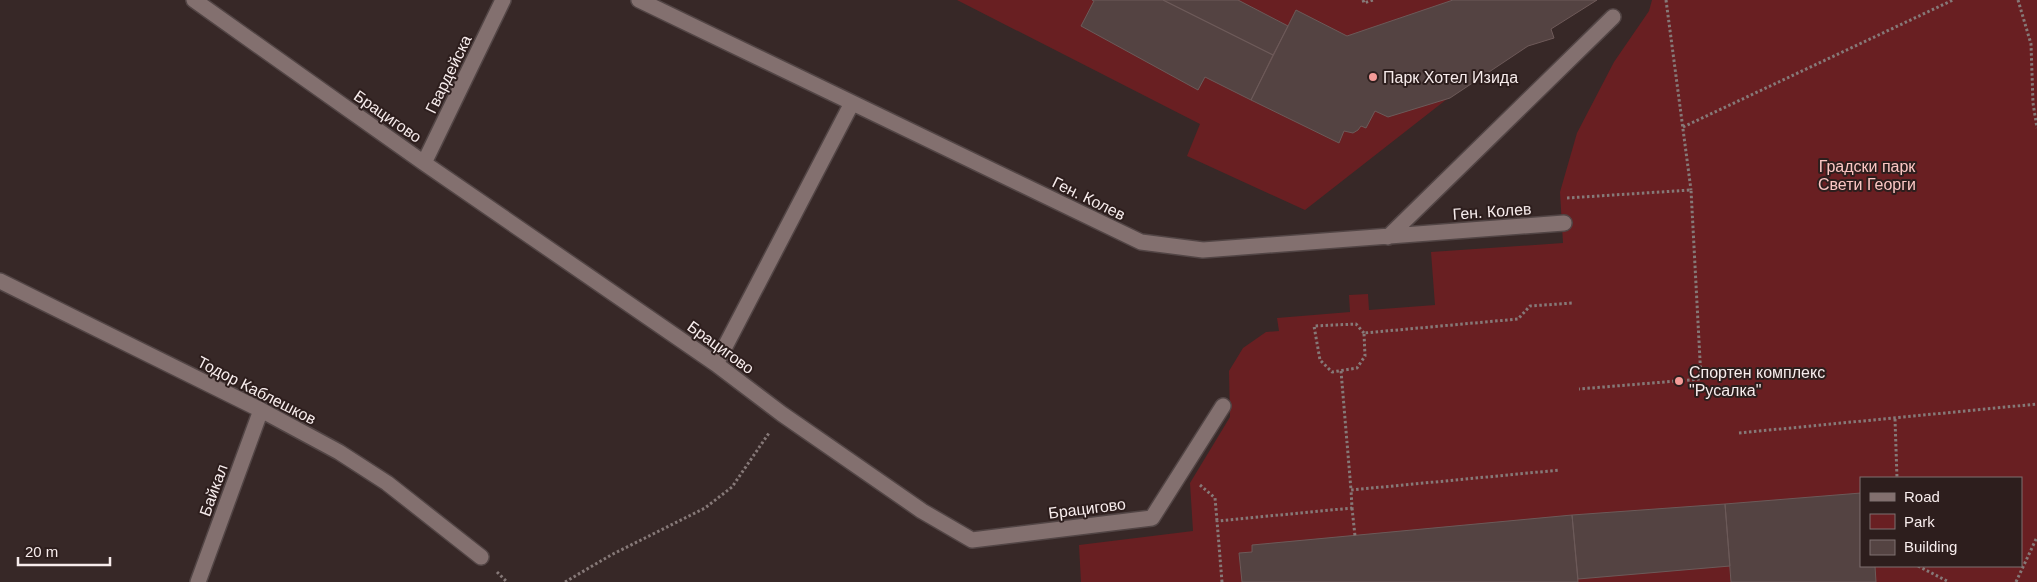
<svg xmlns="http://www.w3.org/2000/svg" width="2037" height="582" viewBox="0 0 2037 582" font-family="Helvetica,sans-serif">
	<rect width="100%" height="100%" fill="#372827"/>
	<path fill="#691f22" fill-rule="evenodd" d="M957 0H1597L1551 29 1554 38 1528 46 1447 99 1305 210 1187 156 1200 124Z
		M1652 0H2037V582H1081L1079 545 1193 531 1190 483 1230 417 1229 371 1243 348 1266 332 1279 331 1277 318 1350 312 1349 295 1368 294 1369 310 1435 305 1431 252 1563 243 1560 192 1577 133 1614 62 1649 11ZM1861 478H2021V566H1861Z"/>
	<path fill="#544342" stroke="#6c5a59" d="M1092 0H1163L1273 55 1251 100 1205 77 1198 90 1081 26 1094 1Z
		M1163 0H1238L1288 26 1273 55Z
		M1453 0H1597L1551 29 1554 38 1528 46 1450 98 1388 117 1375 111 1366 128 1361 126 1358 130 1353 133 1344 131 1339 143 1251 100 1296 10 1347 36Z
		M1861 493V566H1875L1876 582H1731L1725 504Z
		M1725 504 1730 566 1578 579 1572 515Z
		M1572 515 1578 582H1242L1239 553 1252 552V545Z"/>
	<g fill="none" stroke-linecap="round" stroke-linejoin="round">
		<g stroke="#524545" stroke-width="18">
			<path id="minor" d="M194 0 424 163 716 364 782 414 922 511 972 540 1152 518 1223 406
				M639 0 1141 242 1203 250 1564 223
				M424 163 503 0
				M1388 237 1613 17
				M0 281 261 410 339 452 387 483 481 557
				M716 364 852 103
				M198 582 261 410"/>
		</g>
		<path stroke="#867978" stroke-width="3" stroke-dasharray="2.5 2.5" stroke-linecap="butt" d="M1363 0 1364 3 1373 0
			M1666 0 1691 190
			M2018 0 2031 44 2033 103 2037 128
			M1683 127 1953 0
			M1567 198 1691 190 1701 379 1579 389
			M1364 333 1356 324 1314 326 1320 360 1332 372 1357 368 1365 356 1364 333 1518 319 1530 306 1573 303
			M1341 371 1351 490
			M1895 419 1897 478
			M1739 433 2037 404
			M1200 485 1215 498 1217 521
			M1352 508 1355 536
			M1918 566 1949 582
			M497 572 507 582
			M565 582 611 555 705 508 732 487 769 433
			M1222 582 1217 521 1352 508 1351 490 1560 470
			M2016 582 2037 537"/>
		<use href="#minor" stroke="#83706f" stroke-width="15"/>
	</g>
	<g fill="#f59b98" stroke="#2d1e1d" stroke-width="2">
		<circle cx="1373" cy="77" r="5"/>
		<circle cx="1679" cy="381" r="5"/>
	</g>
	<g text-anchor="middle" stroke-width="4" stroke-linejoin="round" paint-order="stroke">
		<g font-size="16" fill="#f7ecec" stroke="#2d1e1d">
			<text transform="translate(448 74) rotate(-64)" y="6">Гвардейска</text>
			<text transform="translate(388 116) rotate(35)" y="6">Брацигово</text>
			<text transform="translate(1089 198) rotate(26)" y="6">Ген. Колев</text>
			<text transform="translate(1492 211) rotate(-4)" y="6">Ген. Колев</text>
			<text transform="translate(721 347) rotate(36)" y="6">Брацигово</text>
			<text transform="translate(257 390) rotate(27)" y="6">Тодор Каблешков</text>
			<text transform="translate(213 490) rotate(-70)" y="6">Байкал</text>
			<text transform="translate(1087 508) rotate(-7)" y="6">Брацигово</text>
		</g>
		<g font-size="16" fill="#f7ecec" stroke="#2d1e1d" text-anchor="start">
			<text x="1383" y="83">Парк Хотел Изида</text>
			<text x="1689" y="378">Спортен комплекс<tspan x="1689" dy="18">"Русалка"</tspan></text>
		</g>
		<g font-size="16" fill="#fbc6c3" stroke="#2d1e1d">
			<text x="1867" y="172">Градски парк<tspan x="1867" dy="18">Свети Георги</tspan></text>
		</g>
	</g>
	<rect x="1860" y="477" width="162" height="90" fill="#2d1e1d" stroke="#7e7070"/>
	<rect x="1870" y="493" width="25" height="8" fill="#83706f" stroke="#7e7070"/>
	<text x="1904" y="502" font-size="15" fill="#f7ecec">Road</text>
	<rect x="1870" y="514" width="25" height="15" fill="#691f22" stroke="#7e7070"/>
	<text x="1904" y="527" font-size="15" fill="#f7ecec">Park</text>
	<rect x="1870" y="540" width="25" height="15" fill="#544342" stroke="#7e7070"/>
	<text x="1904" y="552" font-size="15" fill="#f7ecec">Building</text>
	<path d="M18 557v8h92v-8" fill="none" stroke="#f7ecec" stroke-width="2.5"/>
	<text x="25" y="557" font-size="15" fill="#f7ecec" stroke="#2d1e1d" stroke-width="4" paint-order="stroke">20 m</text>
</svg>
